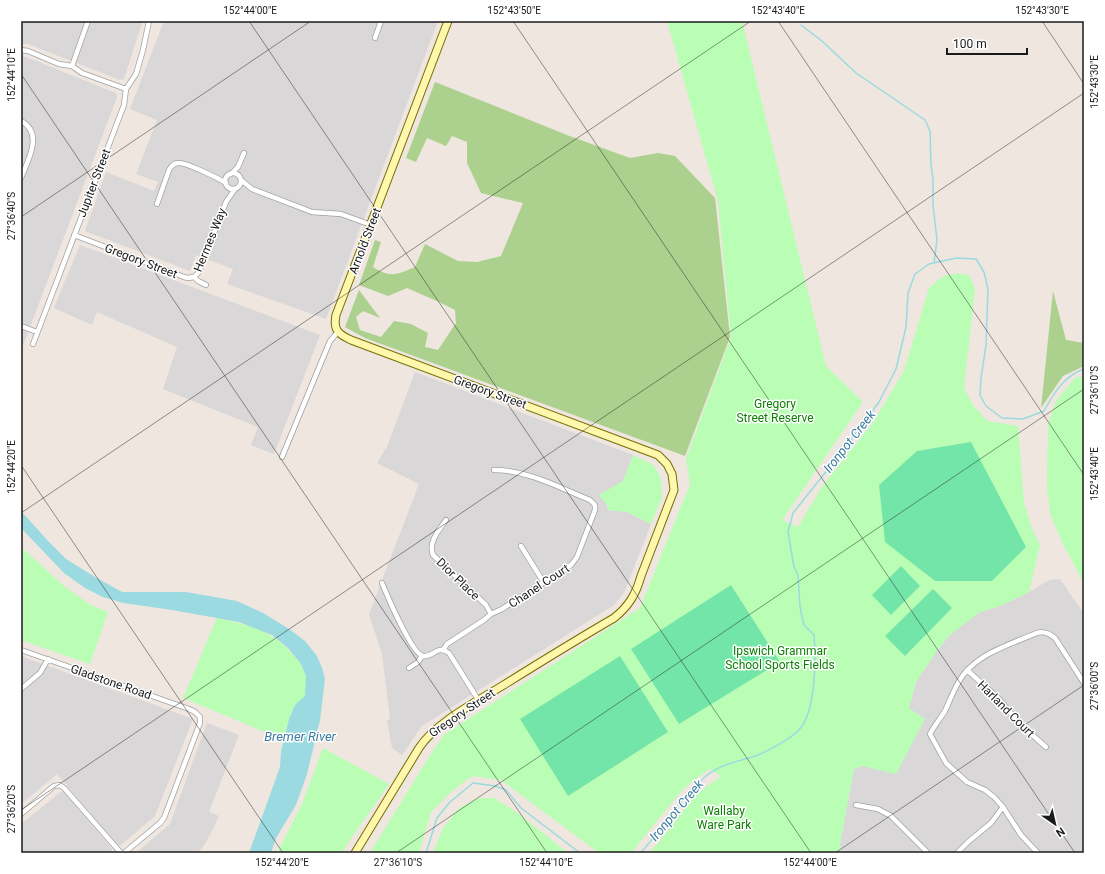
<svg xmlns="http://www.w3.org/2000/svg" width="1105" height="874" viewBox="0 0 1105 874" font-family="Roboto,sans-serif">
	<rect width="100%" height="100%" fill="#eee6df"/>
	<path fill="#d9d7d8" d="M21 21H142L141 26 124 79 120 80 28 44H21Z
		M164 21H438L326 319 227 284 233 269 196 255 190 271 85 231 106 172 154 191 158 182 136 174 157 120 130 109Z
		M21 55 116 93 117 97 21 351Z
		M80 245 320 335 274 454 251 445 258 427 163 389 177 347 97 312 92 325 54 308Z
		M415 372 633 455 623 481 604 499 607 505 608 510 627 512 651 524 624 593 614 605 422 726 402 755 392 748 387 721 390 719 382 654 369 614 419 484 377 463 387 447Z
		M1060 579 1084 614V853H841L840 844 854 769 862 766 909 708 916 682 939 648 950 635 980 612 998 607 1029 592 1049 580Z
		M21 656 193 719 155 816 121 845H118L57 774 21 804Z
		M207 723 239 735 209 812 219 816 214 827 205 844 198 853 193 851 191 853H136L170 824Z
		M62 791 64 792 112 849 111 853H21V824Z"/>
	<path fill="#acd18f" d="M435 82 567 135 630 158 658 153 675 156 715 198 730 337 685 456 365 338 345 327 359 290 380 318 363 311 356 317 360 330 381 337 394 321 411 324 428 333 425 347 438 350 456 323 455 310 439 302 407 288 388 296 359 285 375 240 381 242 373 267C391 279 398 274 415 267L425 244 458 261 477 262 501 256 523 203 481 193 467 163V142L452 136 446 146 427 138 416 162 406 158Z
		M1053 291 1066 340 1084 343V366L1063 376 1041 408Z"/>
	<path fill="#bafeb5" d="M667 21H742L826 366 863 402 782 520 798 527 823 485 872 424 904 371 929 288C946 273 947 272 969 275L975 288 964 388 973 405 987 421 1018 426 1024 502 1032 529 1040 545 1029 592 998 607 980 612 950 635 939 648 916 682 909 708 925 719 896 774 862 766 854 769 840 844 841 853H649L660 841 695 795 721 776 709 769 683 789 631 853H599L501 780 472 776 451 792 431 812 419 853H370L432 752 445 734 640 608 690 484 686 459 731 337 718 201Z
		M1084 376V584L1062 542 1050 513 1047 487 1048 425 1056 401 1075 378Z
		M633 455 652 464 658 472 661 480 662 497 651 524 627 512 608 510 607 505 599 495 623 481Z
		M23 549 64 586 89 604 108 612 90 664 21 640V550Z
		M217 618C248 624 274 631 295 657 299 662 304 668 306 675 307 681 305 690 305 696 289 711 288 720 284 740L183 698Z
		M323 748 389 784 341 853H277L302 804Z
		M479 798H494L519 814 568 853H433L443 828 459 808Z"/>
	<path fill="#74e5a9" d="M971 442 1026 547 992 581H935L885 542 879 485 917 451Z
		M901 566 920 586 891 615 872 595Z
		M731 585 780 662 679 724 631 649Z
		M933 589 952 608 905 656 885 636Z
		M620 656 668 732 568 796 520 719Z"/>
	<path fill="#9adae0" d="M21 511 48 541 66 559 95 577 122 592H186L237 601 263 613 289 629 305 641 317 656 322 668 325 679 320 720 307 774 296 805 276 838 271 853H249L280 767 281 751 289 719 295 705 305 696 306 676 301 664 288 648 272 635 239 622 172 610 123 603 103 597 85 588 64 573 21 528Z"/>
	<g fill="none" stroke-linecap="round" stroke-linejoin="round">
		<path stroke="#9adae0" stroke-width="1.5" d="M801 25 822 41 856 73 925 120 930 131 931 164 933 179V205L937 240 934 263
			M426 853 437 818 449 803 473 783 495 786 506 790 521 808 580 853
			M640 853C647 847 652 839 657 832 671 814 688 791 705 777 720 764 737 762 755 756 767 752 790 739 799 730 816 712 816 658 814 635L804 625 800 607 798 575 794 567 788 532 793 513 841 453 879 402 896 369 906 327 908 293 915 274 929 264 956 258 976 259 984 272 988 289 986 345 981 378 980 395 986 406 1002 418 1023 419 1044 411C1054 393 1064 376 1084 369"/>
		<g stroke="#a2a2a2" stroke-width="6">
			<path id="street" d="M375 38 381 21
				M21 50 28 51 59 64 72 66 82 73 126 89
				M72 66 88 21
				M21 121C44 133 28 160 21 178
				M225 181a8 8 0 1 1 16 0a8 8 0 1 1-16 0Z
				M231 174 238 167 244 153
				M241 180 252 189 312 212 341 214 371 225
				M157 204 169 170C171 166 175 163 179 163 187 163 218 178 226 183
				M74 235 184 277 188 278 194 277
				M194 277 199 272 226 202 235 189
				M194 277 198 281 206 285
				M21 326 37 332
				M33 344 124 105 126 89 136 74 143 50 149 21
				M282 457 330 341 338 332
				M446 520C439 530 428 542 433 555L486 605 491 614
				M521 546 544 583
				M382 583C387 595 412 654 423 656 433 658 437 644 449 653L479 701
				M21 650 189 709 195 712 200 717V723L164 818 160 823 124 853
				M443 650 447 644 484 620 491 614 502 609 571 565 577 557 595 510V505L590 500C560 488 528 470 494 470
				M409 668 418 662 422 656
				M967 670 998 698 1021 725 1046 747
				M21 689 40 673 48 659
				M856 805 878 809 891 816 928 853
				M21 814 54 786 60 785 65 789 121 853
				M957 853 968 842 991 823 1003 807
				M1038 853 1021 835 1003 807 994 797 985 790 967 782 946 763 930 734C934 726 940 719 945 711 949 702 953 692 958 683 971 659 997 649 1022 639 1035 634 1042 627 1055 638L1084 683"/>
		</g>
		<g stroke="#736f00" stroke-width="9">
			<path id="secondary" d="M355 853 419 748C435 723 476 702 502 686 539 663 576 640 614 618 629 606 636 594 641 576L674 490 672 474 667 464 658 455 351 340C338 334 333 330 336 315L448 21"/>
		</g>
		<use href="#street" stroke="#fff" stroke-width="4.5"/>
		<use href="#secondary" stroke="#fff7ab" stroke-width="7"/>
	</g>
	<path fill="none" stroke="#1b1b1b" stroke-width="1" stroke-opacity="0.45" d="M249 21 811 853M513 21 1075 853M778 21 1084 475M1042 21 1084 84M21 74 547 853M21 217 311 21M21 465 283 853M21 513 751 21M21 810 1084 93M396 853 1084 389M835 853 1084 685"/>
	<g text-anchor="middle" stroke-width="3" stroke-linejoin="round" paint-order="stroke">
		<g font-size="12" fill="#1b1b1b" stroke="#fff">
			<text transform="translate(94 183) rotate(-69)" y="4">Jupiter Street</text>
			<text transform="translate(210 240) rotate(-68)" y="4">Hermes Way</text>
			<text transform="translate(365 241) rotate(-69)" y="4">Arnold Street</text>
			<text transform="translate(141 261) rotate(21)" y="4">Gregory Street</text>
			<text transform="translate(490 392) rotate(20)" y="4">Gregory Street</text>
			<text transform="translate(458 579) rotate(44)" y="4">Dior Place</text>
			<text transform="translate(539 586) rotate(-33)" y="4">Chanel Court</text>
			<text transform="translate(111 682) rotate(19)" y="4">Gladstone Road</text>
			<text transform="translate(1006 709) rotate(45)" y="4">Harland Court</text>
			<text transform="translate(462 713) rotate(-34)" y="4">Gregory Street</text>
		</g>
		<g font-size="12" fill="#0a7f02" stroke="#fff">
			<text x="775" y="408">Gregory<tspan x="775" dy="14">Street Reserve</tspan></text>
			<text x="780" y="655">Ipswich Grammar<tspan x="780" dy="14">School Sports Fields</tspan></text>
			<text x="724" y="815">Wallaby<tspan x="724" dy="14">Ware Park</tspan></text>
		</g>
		<g font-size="13" font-style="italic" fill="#3b7da1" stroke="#fff">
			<text transform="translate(849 441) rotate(-52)" y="5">Ironpot Creek</text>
			<text x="300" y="741">Bremer River</text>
			<text transform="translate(676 810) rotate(-50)" y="5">Ironpot Creek</text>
		</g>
	</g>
	<rect width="1105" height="874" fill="none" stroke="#ffffff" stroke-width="44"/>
	<g transform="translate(1055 824) rotate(146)" stroke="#ffffff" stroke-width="3" paint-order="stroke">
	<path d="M0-3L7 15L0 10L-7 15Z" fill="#1b1b1b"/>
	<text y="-6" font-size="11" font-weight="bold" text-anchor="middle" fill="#1b1b1b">N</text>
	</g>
	<path d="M947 48v6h80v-6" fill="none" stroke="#1b1b1b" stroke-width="2"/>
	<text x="953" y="48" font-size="12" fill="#1b1b1b" stroke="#ffffff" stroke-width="3" paint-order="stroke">100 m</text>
	<rect x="22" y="22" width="1061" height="830" fill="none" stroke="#1b1b1b" stroke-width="1.5"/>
	<g font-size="10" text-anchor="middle" fill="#1b1b1b">
		<text x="250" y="14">152°44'00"E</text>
		<text x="514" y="14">152°43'50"E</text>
		<text x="778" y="14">152°43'40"E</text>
		<text x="1042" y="14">152°43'30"E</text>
		<text transform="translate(11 75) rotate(-90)" y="4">152°44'10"E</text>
		<text transform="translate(1094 82) rotate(-90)" y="4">152°43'30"E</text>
		<text transform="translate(11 216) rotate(-90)" y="4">27°36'40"S</text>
		<text transform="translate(1094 390) rotate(-90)" y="4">27°36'10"S</text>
		<text transform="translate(11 467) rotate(-90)" y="4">152°44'20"E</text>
		<text transform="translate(1094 474) rotate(-90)" y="4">152°43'40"E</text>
		<text transform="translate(1094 686) rotate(-90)" y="4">27°36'00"S</text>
		<text transform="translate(11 809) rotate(-90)" y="4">27°36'20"S</text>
		<text x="282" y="866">152°44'20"E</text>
		<text x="398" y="866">27°36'10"S</text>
		<text x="546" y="866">152°44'10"E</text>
		<text x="810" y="866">152°44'00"E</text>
	</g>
</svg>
